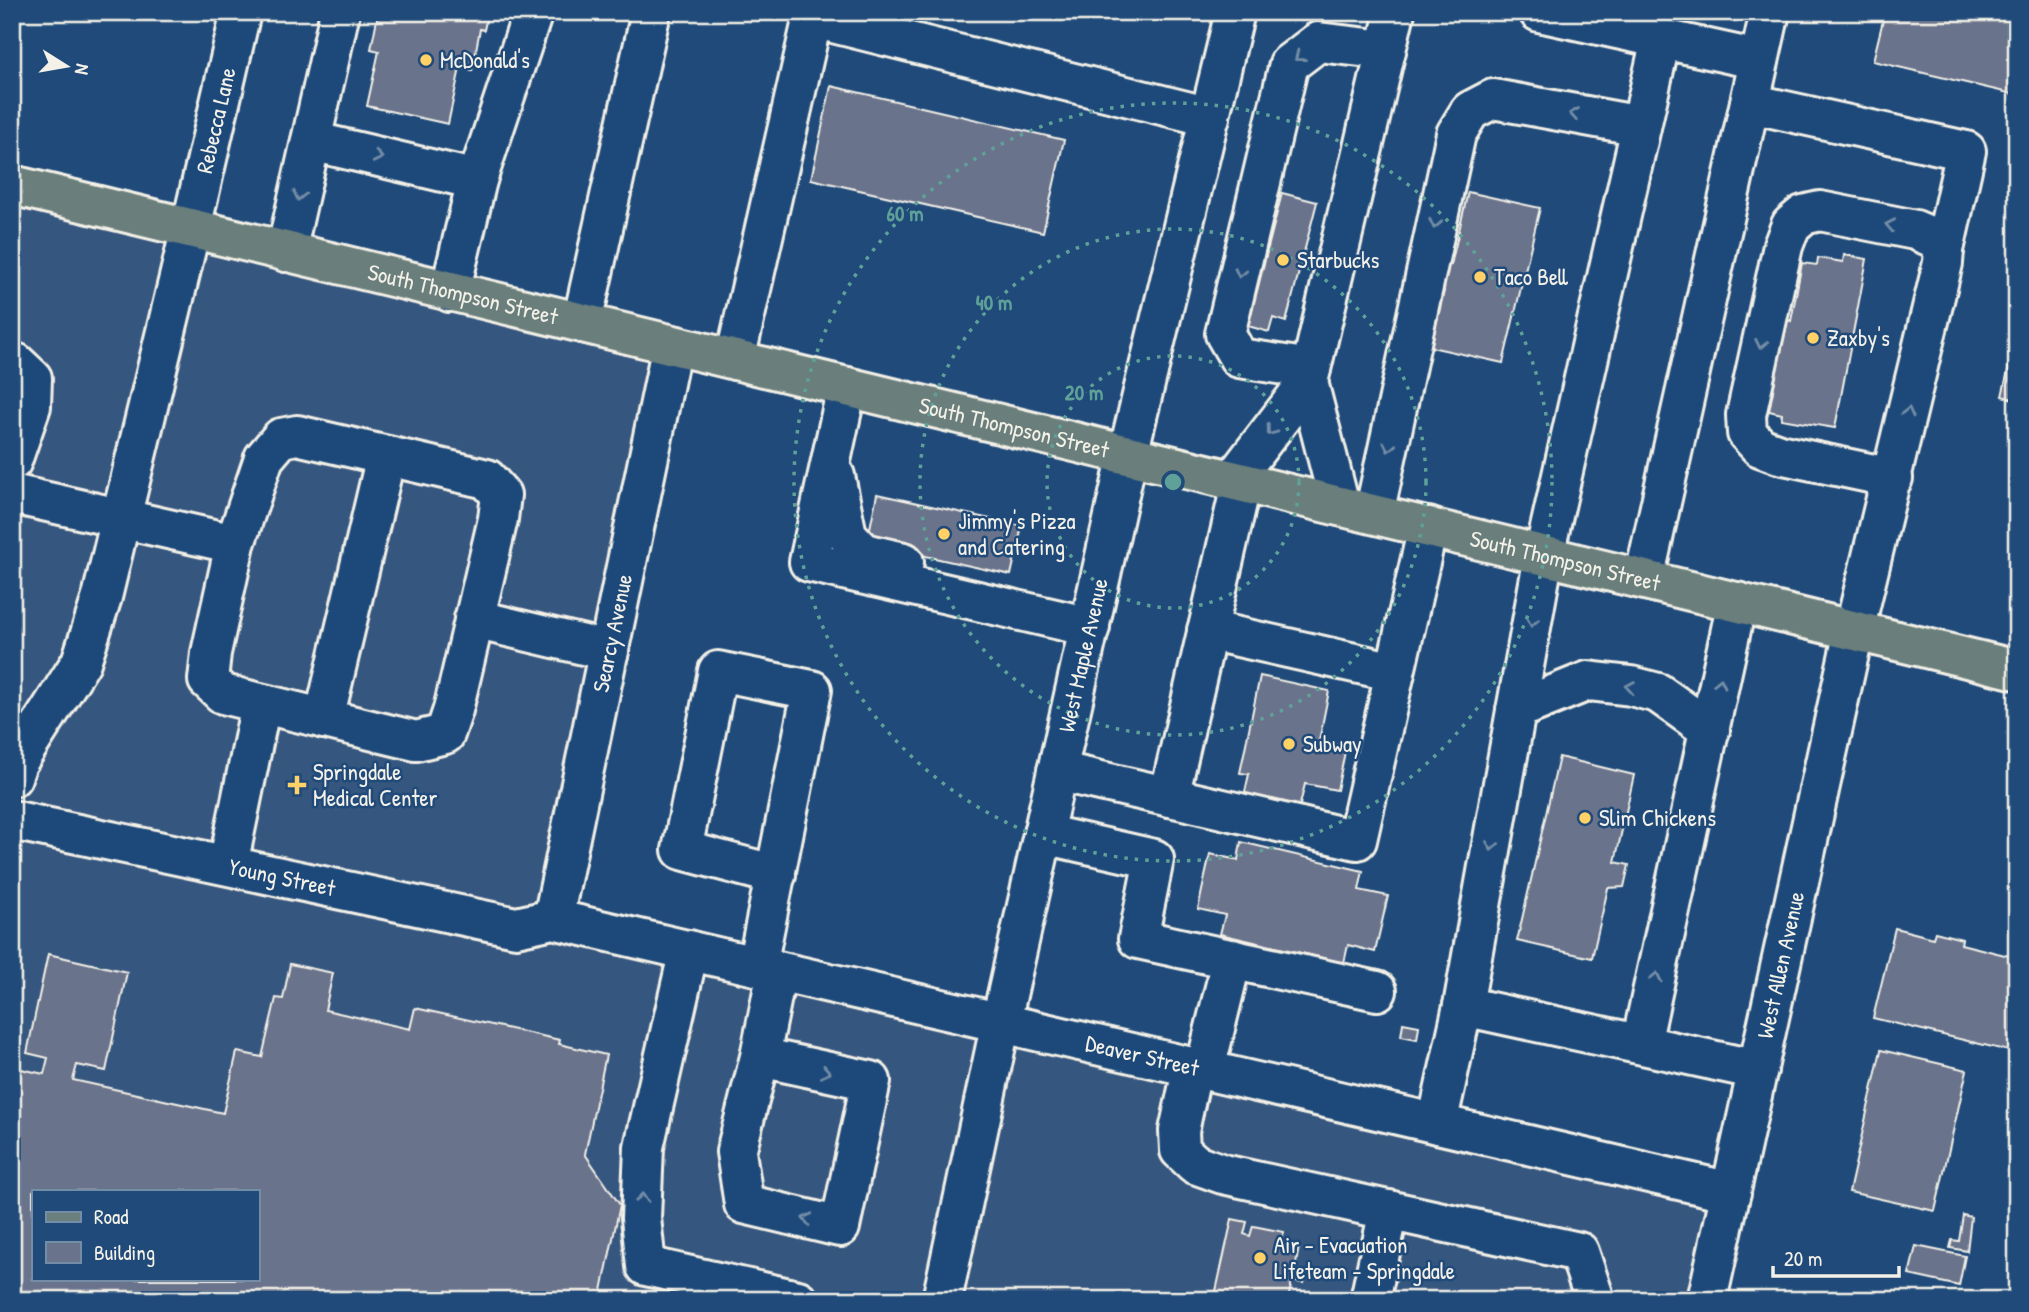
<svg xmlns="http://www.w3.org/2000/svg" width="2029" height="1312" viewBox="0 0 2029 1312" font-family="'Patrick Hand',sans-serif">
	<rect width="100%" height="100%" fill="#1f4a7a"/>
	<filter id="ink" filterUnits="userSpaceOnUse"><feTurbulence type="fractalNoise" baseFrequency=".0143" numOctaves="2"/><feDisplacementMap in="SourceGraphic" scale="14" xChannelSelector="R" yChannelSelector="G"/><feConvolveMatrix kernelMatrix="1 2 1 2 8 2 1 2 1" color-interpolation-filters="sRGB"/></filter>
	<g filter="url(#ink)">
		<path fill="#36567f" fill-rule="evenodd" d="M12 185 672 345 553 919 1731 1192 1707 1300H12ZM33 1191H257V1279H33Z"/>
		<path fill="#6a738c" stroke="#f4f1e8" stroke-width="2" fill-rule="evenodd" d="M371 12H488L484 30 480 29 472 71 460 68 448 124 367 106 379 51 371 49 378 14Z
			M1885 12H2017V95L1873 61Z
			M831 86 1064 140 1043 232 811 179Z
			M1468 192 1540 208 1503 363 1431 347 1444 291 1435 289 1440 263 1451 265Z
			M1282 193 1317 202 1286 322 1273 318 1269 332 1248 326Z
			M1844 255 1867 259 1835 428 1781 419 1782 414 1769 411 1779 360 1771 358 1779 318 1791 321 1802 263 1817 265 1818 258 1843 262Z
			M2017 333V400L2002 396Z
			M877 494 1022 526 1011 575 867 543Z
			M2017 520V549L2011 548Z
			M1260 676 1329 691 1319 741 1346 747 1337 790 1305 784 1298 813 1243 801 1249 774 1240 773Z
			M1559 757 1634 775 1615 862 1629 865 1624 887 1608 888 1592 958 1517 941Z
			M1241 842 1363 871 1359 890 1388 896 1375 952 1348 945 1344 963 1220 934 1225 915 1198 909 1210 854 1238 860Z
			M1895 928 1933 938 1935 932 1962 939 1961 944 2017 958V1053L1873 1018Z
			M48 954 127 972 106 1071 77 1065 73 1080 223 1113 237 1052 262 1057 276 998 283 999 290 964 333 973 325 1010 410 1029 415 1008 560 1040 559 1044 606 1055 585 1154 620 1205 600 1300H12V1067L44 1074 48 1058 27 1053ZM33 1191H257V1279H33Z
			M1403 1023 1419 1026 1417 1039 1401 1036Z
			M1881 1050 1967 1070 1935 1211 1849 1192Z
			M1963 1215 1971 1217 1967 1251 1950 1248 1952 1240 1959 1241Z
			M1232 1219 1247 1222 1244 1234 1250 1236 1253 1226 1284 1232 1281 1242 1299 1246 1295 1270 1305 1273 1303 1283 1292 1281 1288 1300H1214Z
			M1916 1246 1965 1256 1959 1286 1909 1275Z"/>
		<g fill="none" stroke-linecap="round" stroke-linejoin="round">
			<g stroke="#f4f1e8" stroke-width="44">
				<g id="minor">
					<path d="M1539 12 1759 60"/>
					<path d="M813 18 1210 117"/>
					<path d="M1750 103 1966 151 1944 250"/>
					<path d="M311 141 477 180"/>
					<path d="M286 252 340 12"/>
					<path d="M450 292 477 180 533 12"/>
					<path d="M582 323 651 12"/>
					<path d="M735 360 814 12"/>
					<path d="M12 362 16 363 32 378 31 406 12 461"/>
					<path d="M1311 369 1239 358 1225 334 1289 64 1318 42 1386 50"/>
					<path d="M1308 382 1340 506"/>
					<path d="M847 387 809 562 1090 627"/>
					<path d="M835 476 847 535 864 553 904 562"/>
					<path d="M1233 480 1308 382 1395 12"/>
					<path d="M12 494 235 544 211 653 208 680 223 694 416 741 445 734 453 710 498 519 501 495 487 479 297 435 281 438 264 458 235 544"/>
					<path d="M1374 514 1456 134 1470 111 1493 99 1641 126"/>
					<path d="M1644 579 1770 12"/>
					<path d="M474 619 609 651"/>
					<path d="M1207 630 1395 672"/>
					<path d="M1516 710 1588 681 1631 686 1658 693 1710 730"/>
					<path d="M324 719 386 456"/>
					<path d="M1057 771 1357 840 1428 527"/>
					<path id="s1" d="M12 777 17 763 81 662 102 597 191 228 241 12"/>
					<path d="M1169 797 1242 481"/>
					<path id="s2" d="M12 820 516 927 553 919 1731 1192"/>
					<path d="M1043 834 1154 859 1138 939 1377 991"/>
					<path d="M228 865 261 704"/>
					<path id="s3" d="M553 919 672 345"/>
					<path d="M689 950 644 1147 641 1218 646 1266 798 1300"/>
					<path d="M757 966 812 690 718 671 682 850 776 875"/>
					<path d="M1463 1006 1544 555 1661 39"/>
					<path d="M1641 1044 1737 602"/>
					<path d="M760 1057 871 1081 840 1227 744 1204 736 1152 760 1057 777 971"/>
					<path d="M1193 1066 1179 1131 1180 1150 1195 1164 1223 1174 1579 1252 1593 1294 1592 1300"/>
					<path d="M1205 1069 1232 959"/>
					<path d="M1437 1124 1463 1006 1758 1070"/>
					<path id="s4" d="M942 1300 1001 1022 1128 454 1235 12"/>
					<path d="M1370 1300 1389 1210"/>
					<path id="s5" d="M1707 1300 1854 631 1943 263 1944 250 1934 238 1915 230 1820 211 1803 215 1791 225 1783 246 1746 415 1747 433 1760 447 1779 454 1893 478"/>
				</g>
			</g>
			<g stroke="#f4f1e8" stroke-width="44">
				<g id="major">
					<path id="s6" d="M12 185 2017 670"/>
				</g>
			</g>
			<use href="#minor" stroke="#1f4a7a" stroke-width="38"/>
			<use href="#major" stroke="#6b7f7c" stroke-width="38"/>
		</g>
		<defs><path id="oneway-chevron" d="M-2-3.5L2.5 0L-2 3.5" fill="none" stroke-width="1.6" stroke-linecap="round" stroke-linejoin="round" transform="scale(1.75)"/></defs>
		<g stroke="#748da6">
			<use href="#oneway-chevron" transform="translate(1299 57) rotate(142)"/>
			<use href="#oneway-chevron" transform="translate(1574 114) rotate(-170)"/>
			<use href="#oneway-chevron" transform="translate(378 157) rotate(13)"/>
			<use href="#oneway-chevron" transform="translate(299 196) rotate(103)"/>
			<use href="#oneway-chevron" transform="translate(1435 224) rotate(102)"/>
			<use href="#oneway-chevron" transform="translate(1890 225) rotate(-169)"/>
			<use href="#oneway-chevron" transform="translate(1240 273) rotate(103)"/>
			<use href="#oneway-chevron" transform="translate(1761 344) rotate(102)"/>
			<use href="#oneway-chevron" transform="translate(1908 412) rotate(-77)"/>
			<use href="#oneway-chevron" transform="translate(1271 431) rotate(127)"/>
			<use href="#oneway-chevron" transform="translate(1389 447) rotate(102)"/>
			<use href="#oneway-chevron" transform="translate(1532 622) rotate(100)"/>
			<use href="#oneway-chevron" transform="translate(1720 683) rotate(-78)"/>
			<use href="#oneway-chevron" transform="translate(1630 687) rotate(-170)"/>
			<use href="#oneway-chevron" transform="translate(1492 846) rotate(100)"/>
			<use href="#oneway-chevron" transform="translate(1656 977) rotate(-78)"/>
			<use href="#oneway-chevron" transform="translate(826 1072) rotate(12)"/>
			<use href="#oneway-chevron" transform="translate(642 1198) rotate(-88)"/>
			<use href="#oneway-chevron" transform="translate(807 1219) rotate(-167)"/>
		</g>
	</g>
	<g fill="none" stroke="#5fa199" stroke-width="3.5" stroke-dasharray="3.5 7">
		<circle cx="1173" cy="482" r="126"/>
		<circle cx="1173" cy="482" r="253"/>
		<circle cx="1173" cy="482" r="379"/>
	</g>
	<g fill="#ffd166" stroke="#1f4a7a" stroke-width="2.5">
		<circle cx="426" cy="60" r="7"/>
		<circle cx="1283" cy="260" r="7"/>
		<circle cx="1480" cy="277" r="7"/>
		<circle cx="1813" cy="338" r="7"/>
		<circle cx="944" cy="534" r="7"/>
		<circle cx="1289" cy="744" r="7"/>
		<path d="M293.5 774.5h7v7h7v7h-7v7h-7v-7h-7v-7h7z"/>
		<circle cx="1585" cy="818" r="7"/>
		<circle cx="1260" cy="1258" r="7"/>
	</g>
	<g text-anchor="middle" stroke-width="5" stroke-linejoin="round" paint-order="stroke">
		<g font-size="23" fill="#f4f1e8" stroke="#1f4a7a" text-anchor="start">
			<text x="440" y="68">McDonald's</text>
			<text x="1297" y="268">Starbucks</text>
			<text x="1494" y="285">Taco Bell</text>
			<text x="1827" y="346">Zaxby's</text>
			<text x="958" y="529">Jimmy's Pizza<tspan x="958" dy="26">and Catering</tspan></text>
			<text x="1303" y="752">Subway</text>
			<text x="313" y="780">Springdale<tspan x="313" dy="26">Medical Center</tspan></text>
			<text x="1599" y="826">Slim Chickens</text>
			<text x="1274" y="1253">Air - Evacuation<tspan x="1274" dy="26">Lifeteam - Springdale</tspan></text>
		</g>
		<g font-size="23" fill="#f4f1e8" stroke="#1f4a7a">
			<text dy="8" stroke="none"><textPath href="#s1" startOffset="693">Rebecca Lane</textPath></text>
			<text dy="8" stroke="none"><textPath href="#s6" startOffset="464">South Thompson Street</textPath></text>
			<text dy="8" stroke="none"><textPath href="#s6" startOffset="1031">South Thompson Street</textPath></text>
			<text dy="8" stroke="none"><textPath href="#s6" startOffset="1598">South Thompson Street</textPath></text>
			<text dy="8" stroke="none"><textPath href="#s3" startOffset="292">Searcy Avenue</textPath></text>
			<text dy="8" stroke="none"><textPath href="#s4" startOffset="660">West Maple Avenue</textPath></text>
			<text dy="8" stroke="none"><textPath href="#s2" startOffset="276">Young Street</textPath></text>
			<text dy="8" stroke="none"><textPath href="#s5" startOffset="343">West Allen Avenue</textPath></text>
			<text dy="8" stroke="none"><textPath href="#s2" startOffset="1158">Deaver Street</textPath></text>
		</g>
	</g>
	<circle cx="1173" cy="482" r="10" fill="#5fa199" stroke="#1f4a7a" stroke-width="3.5"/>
	<g font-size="21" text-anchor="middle" font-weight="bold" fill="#5fa199" stroke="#1f4a7a" stroke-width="5" stroke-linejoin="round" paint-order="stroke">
		<text x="905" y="221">60 m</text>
		<text x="994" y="310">40 m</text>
		<text x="1084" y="400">20 m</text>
	</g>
	<rect width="2029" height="1312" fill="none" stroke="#1f4a7a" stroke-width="42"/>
	<rect x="21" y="21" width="1987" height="1270" fill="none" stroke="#f4f1e8" stroke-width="2.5" filter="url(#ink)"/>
	<rect x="32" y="1190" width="228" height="91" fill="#1f4a7a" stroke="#748da6" stroke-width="2"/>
	<rect x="46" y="1212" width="35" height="10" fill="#6b7f7c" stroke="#748da6" stroke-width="2"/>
	<text x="94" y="1224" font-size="21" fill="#f4f1e8">Road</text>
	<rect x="46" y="1242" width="35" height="21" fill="#6a738c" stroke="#748da6" stroke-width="2"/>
	<text x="94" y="1260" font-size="21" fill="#f4f1e8">Building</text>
	<g transform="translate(66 66) rotate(101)" stroke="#1f4a7a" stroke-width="5" paint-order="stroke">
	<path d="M0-5L12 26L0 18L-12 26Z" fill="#f4f1e8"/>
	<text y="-10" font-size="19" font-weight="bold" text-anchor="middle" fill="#f4f1e8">N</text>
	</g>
	<path d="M1773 1266v10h126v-10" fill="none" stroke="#f4f1e8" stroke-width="3.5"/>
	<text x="1784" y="1266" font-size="21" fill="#f4f1e8" stroke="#1f4a7a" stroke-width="5" paint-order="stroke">20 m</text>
</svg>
